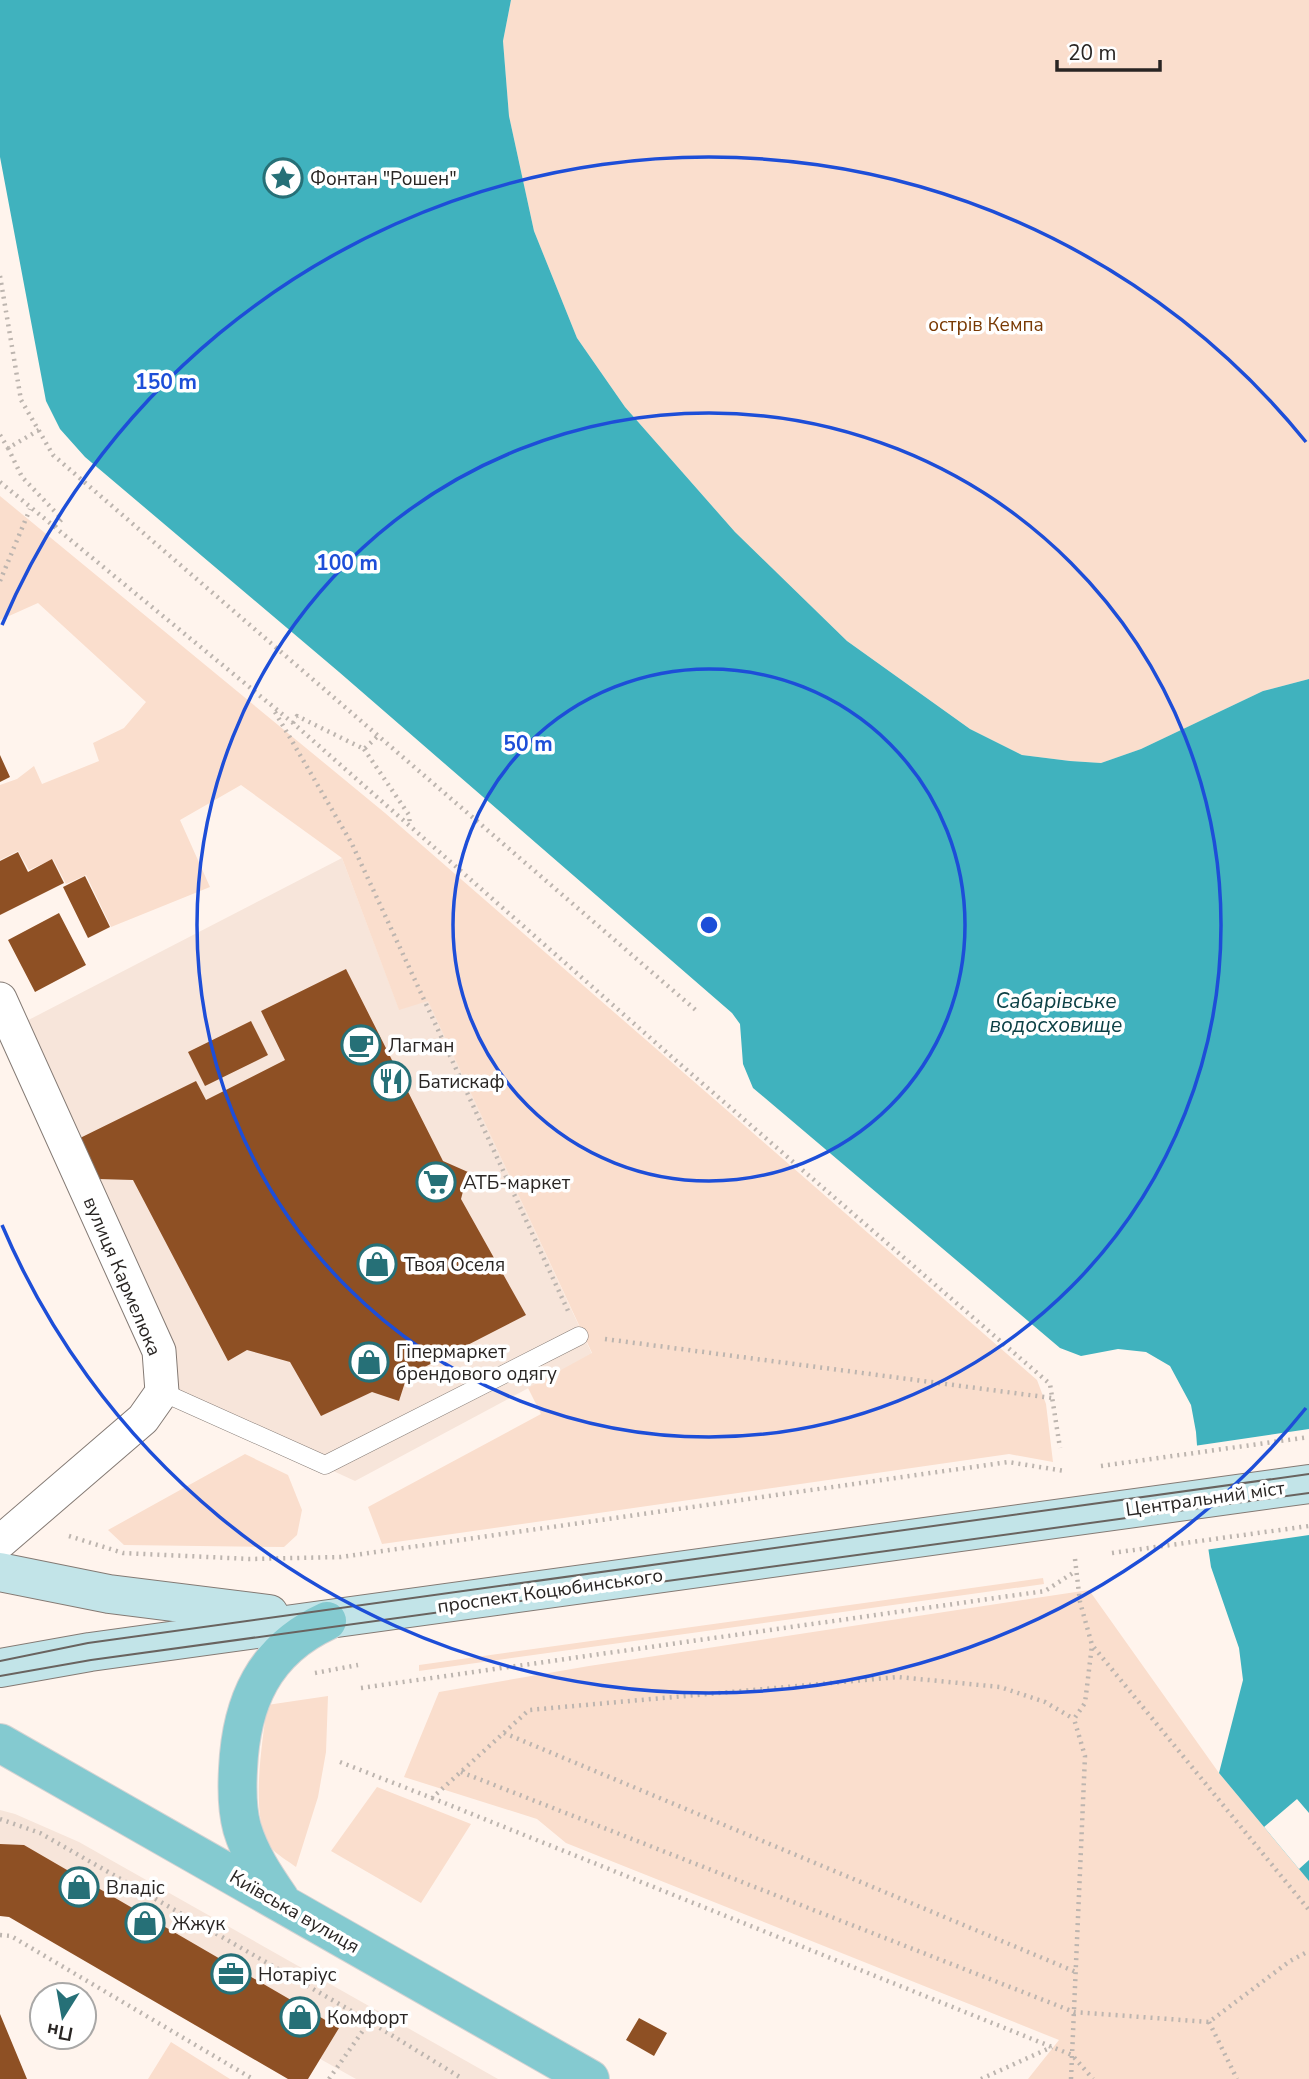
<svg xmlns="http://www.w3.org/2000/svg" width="1309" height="2079" viewBox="0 0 1309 2079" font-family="'Nunito Sans',sans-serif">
	<rect width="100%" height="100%" fill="#fff4ed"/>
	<path fill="#f7e5da" d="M342 858 399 1009 428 1000 592 1354 355 1481 162 1392 13 1028Z
		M0 1810 15 1814 79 1842 498 2079H356L11 1886 0 1891Z"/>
	<path fill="#fadecd" d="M511 0H1309V679L1263 691 1141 749 1101 763 1070 761 1022 755 970 729 847 641 735 532 625 407 577 338 534 231 509 116 503 41Z
		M0 496 385 813 1037 1380 1046 1404 1053 1462 1009 1454 382 1544 368 1507 541 1414 528 1388 592 1353 428 1001 399 1010 342 858 241 785 180 820 210 887 111 927 86 875 66 884 53 859 29 870 18 851 0 860V785L17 779 34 766 42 784 99 761 93 743 124 728 146 702 38 603 0 620Z
		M245 1454 288 1475 302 1510 297 1535 284 1547 124 1545 108 1530Z
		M1043 1578 1044 1584 419 1671V1665Z
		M1089 1590 1219 1773 1309 1881V2079H1028L1059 2040 566 1843 537 1819 404 1777 439 1692 589 1666Z
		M328 1696 326 1752 318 1797 296 1867C288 1861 276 1854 270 1847 249 1816 263 1740 267 1705Z
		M377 1787 471 1824 421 1903 331 1851Z
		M171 2042 230 2079H148Z"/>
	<path fill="#40b2be" d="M0 0H511L503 41 509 116 534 231 577 338 625 407 735 532 847 641 970 729 1022 755 1070 761 1101 763 1141 749 1263 691 1309 679V1881L1219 1773 1243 1680 1239 1648 1211 1567 1201 1499 1196 1432 1191 1405 1170 1366 1146 1352 1118 1349 1081 1356 1060 1348 753 1088 743 1064 740 1024 732 1013 339 672 85 457 60 429 46 401 0 157Z"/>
	<path fill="#fff4ed" d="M1309 1429V1535L1205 1550 1197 1499 1194 1446Z
		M1297 1799 1309 1813V1860L1299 1869 1264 1827Z"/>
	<path fill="#8e5024" d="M0 755 10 777 0 782Z
		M18 852 28 872 52 859 64 883 0 915V861Z
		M85 876 110 927 88 938 63 887Z
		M59 913 86 965 35 992 8 940Z
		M346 969 443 1161 468 1172 461 1199 526 1315 407 1376 399 1401 372 1392 321 1416 290 1362 247 1350 228 1361 133 1180 98 1179 78 1139 196 1081 206 1100 285 1060 261 1011Z
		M251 1021 268 1055 205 1086 188 1052Z
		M0 1844 24 1845 339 2028 308 2079H288L9 1917 0 1916Z
		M0 2014 27 2079H0Z
		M639 2018 667 2033 654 2056 626 2040Z"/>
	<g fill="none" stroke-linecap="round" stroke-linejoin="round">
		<g stroke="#847a74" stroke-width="19">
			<path id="lane" d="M162 1392 325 1465 579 1336"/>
		</g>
		<g stroke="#847a74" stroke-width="35">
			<path id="street" d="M0 999 159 1351 162 1392 143 1419 0 1542"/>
		</g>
		<g stroke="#847a74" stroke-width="40">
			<path id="secondary" d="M0 1572 109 1594 269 1614
				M0 1668 90 1652 1309 1484"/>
		</g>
		<g stroke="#d4d3d3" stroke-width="40">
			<path id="primary" d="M0 1743 590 2079
				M280 1899C265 1877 250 1855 242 1828 237 1810 237 1787 238 1769 241 1702 264 1650 327 1621"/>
		</g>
		<path stroke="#bdb5af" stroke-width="4.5" stroke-dasharray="2 5" stroke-linecap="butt" d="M0 276 21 400 53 455 698 1012
			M0 435 8 448 39 430
			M8 448 22 477 62 519 53 528
			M0 482 293 723 673 1058 1050 1384 1060 1448
			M0 581 30 509
			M275 712 352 844 569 1313
			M293 723 297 716 364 749 379 735
			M364 749 409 815 410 826
			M605 1339 1052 1398
			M1101 1466 1309 1437
			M69 1536 123 1553 250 1559 341 1557 1008 1462 1065 1471
			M1112 1553 1309 1526
			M1075 1559 1080 1602 1092 1645 1309 1910
			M315 1673 358 1665
			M361 1688 1045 1591 1076 1571
			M504 1733 1076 1972
			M340 1762 432 1798 529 1710 898 1677 1000 1687 1045 1702 1074 1719
			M461 1772 1074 2012 1209 2022 1290 1961 1309 1951
			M432 1798 1072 2055 1093 2079
			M0 1819 40 1833 362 2017 463 2079
			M0 1935 11 1936 253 2079
			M1209 2022 1237 2079
			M329 2079 369 2022
			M981 2079 1052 2047
			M1071 2079 1085 1756 1074 1719 1085 1703 1092 1645"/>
		<use href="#lane" stroke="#fff" stroke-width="18"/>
		<use href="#street" stroke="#fff" stroke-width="33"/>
		<use href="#secondary" stroke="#c2e4e8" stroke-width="38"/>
		<use href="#primary" stroke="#84cad0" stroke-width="38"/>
		<path stroke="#69635f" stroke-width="2" d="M0 1661 88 1643 1309 1474
			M0 1676 91 1660 1309 1493"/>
	</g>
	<g fill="none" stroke="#1d4ed8" stroke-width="3.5">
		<circle cx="709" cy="925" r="256"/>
		<circle cx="709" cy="925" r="512"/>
		<path d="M1306 1408A768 768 0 0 1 2 1225M2 625A768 768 0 0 1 1306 442"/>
	</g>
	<defs>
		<g id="sight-ring" transform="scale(2.0125)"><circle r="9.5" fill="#fff" stroke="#267077" stroke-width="1.5"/><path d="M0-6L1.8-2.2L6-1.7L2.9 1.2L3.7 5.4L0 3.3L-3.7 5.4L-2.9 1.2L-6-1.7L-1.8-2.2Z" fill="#267077"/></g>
		<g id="cafe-ring" transform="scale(2.0125)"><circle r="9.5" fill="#fff" stroke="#267077" stroke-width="1.5"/><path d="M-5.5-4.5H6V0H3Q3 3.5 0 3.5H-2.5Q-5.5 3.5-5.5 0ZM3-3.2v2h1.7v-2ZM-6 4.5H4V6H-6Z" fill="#267077"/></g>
		<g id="restaurant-ring" transform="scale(2.0125)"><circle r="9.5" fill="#fff" stroke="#267077" stroke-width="1.5"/><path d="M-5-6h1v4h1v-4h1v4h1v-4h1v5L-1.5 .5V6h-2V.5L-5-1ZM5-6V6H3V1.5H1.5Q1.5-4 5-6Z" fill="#267077"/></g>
		<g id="supermarket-ring" transform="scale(2.0125)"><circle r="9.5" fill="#fff" stroke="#267077" stroke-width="1.5"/><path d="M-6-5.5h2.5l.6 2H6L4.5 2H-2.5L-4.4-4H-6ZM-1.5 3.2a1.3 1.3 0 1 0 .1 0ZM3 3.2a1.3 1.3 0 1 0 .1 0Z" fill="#267077"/></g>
		<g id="shop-ring" transform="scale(2.0125)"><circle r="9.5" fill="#fff" stroke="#267077" stroke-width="1.5"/><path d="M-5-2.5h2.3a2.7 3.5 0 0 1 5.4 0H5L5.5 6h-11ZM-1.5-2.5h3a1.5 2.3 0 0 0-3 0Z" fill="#267077"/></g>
		<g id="office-ring" transform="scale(2.0125)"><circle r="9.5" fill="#fff" stroke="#267077" stroke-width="1.5"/><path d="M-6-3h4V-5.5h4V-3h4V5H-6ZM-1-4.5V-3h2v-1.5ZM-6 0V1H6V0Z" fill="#267077"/></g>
	</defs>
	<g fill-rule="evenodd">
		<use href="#sight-ring" x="283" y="178"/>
		<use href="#cafe-ring" x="361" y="1045"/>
		<use href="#restaurant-ring" x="391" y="1081"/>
		<use href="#supermarket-ring" x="436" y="1182"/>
		<use href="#shop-ring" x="377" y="1264"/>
		<use href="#shop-ring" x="369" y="1362"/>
		<use href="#shop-ring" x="79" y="1887"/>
		<use href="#shop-ring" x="145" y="1923"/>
		<use href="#office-ring" x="231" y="1974"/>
		<use href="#shop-ring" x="300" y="2017"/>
	</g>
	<g text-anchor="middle" stroke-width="7" stroke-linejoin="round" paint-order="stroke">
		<g font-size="19" fill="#292523" stroke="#fff" text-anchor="start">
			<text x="310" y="185">Фонтан "Рошен"</text>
			<text x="388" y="1052">Лагман</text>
			<text x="418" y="1088">Батискаф</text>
			<text x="463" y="1189">АТБ-маркет</text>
			<text x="404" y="1271">Твоя Оселя</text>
			<text x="396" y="1358">Гіпермаркет<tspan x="396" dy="22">брендового одягу</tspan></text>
			<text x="106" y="1894">Владіс</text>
			<text x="172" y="1930">Жжук</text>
			<text x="258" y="1981">Нотаріус</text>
			<text x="327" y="2024">Комфорт</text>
		</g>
		<g font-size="19" fill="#783903" stroke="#fff">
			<text x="986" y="331">острів Кемпа</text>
		</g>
		<g font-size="19" fill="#292523" stroke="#fff">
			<text transform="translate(123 1276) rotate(67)" y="7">вулиця Кармелюка</text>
			<text transform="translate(1205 1498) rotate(-8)" y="7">Центральний міст</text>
			<text transform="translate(550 1590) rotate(-8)" y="7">проспект Коцюбинського</text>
			<text transform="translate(295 1911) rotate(30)" y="7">Київська вулиця</text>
		</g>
		<g font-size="21" font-style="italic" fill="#0c4045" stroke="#fff">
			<text x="1056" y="1008">Сабарівське<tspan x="1056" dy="24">водосховище</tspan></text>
		</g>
	</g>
	<circle cx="709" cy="925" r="10" fill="#1d4ed8" stroke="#fff" stroke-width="3.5"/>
	<g font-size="21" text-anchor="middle" font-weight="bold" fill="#1d4ed8" stroke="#fff" stroke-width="7" stroke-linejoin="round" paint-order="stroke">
		<text x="166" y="389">150 m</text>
		<text x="347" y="570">100 m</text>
		<text x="528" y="751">50 m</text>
	</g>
	<g transform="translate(63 2016) rotate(191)"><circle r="33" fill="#ffffff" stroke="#a9a8a7" stroke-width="2"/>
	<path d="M0-5L12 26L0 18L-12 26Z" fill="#267077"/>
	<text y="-10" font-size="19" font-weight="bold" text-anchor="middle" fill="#292523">Пн</text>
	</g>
	<path d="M1057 60v10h103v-10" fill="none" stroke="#292523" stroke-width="3.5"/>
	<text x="1068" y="60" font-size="21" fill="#292523" stroke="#ffffff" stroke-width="5" paint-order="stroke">20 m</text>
</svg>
